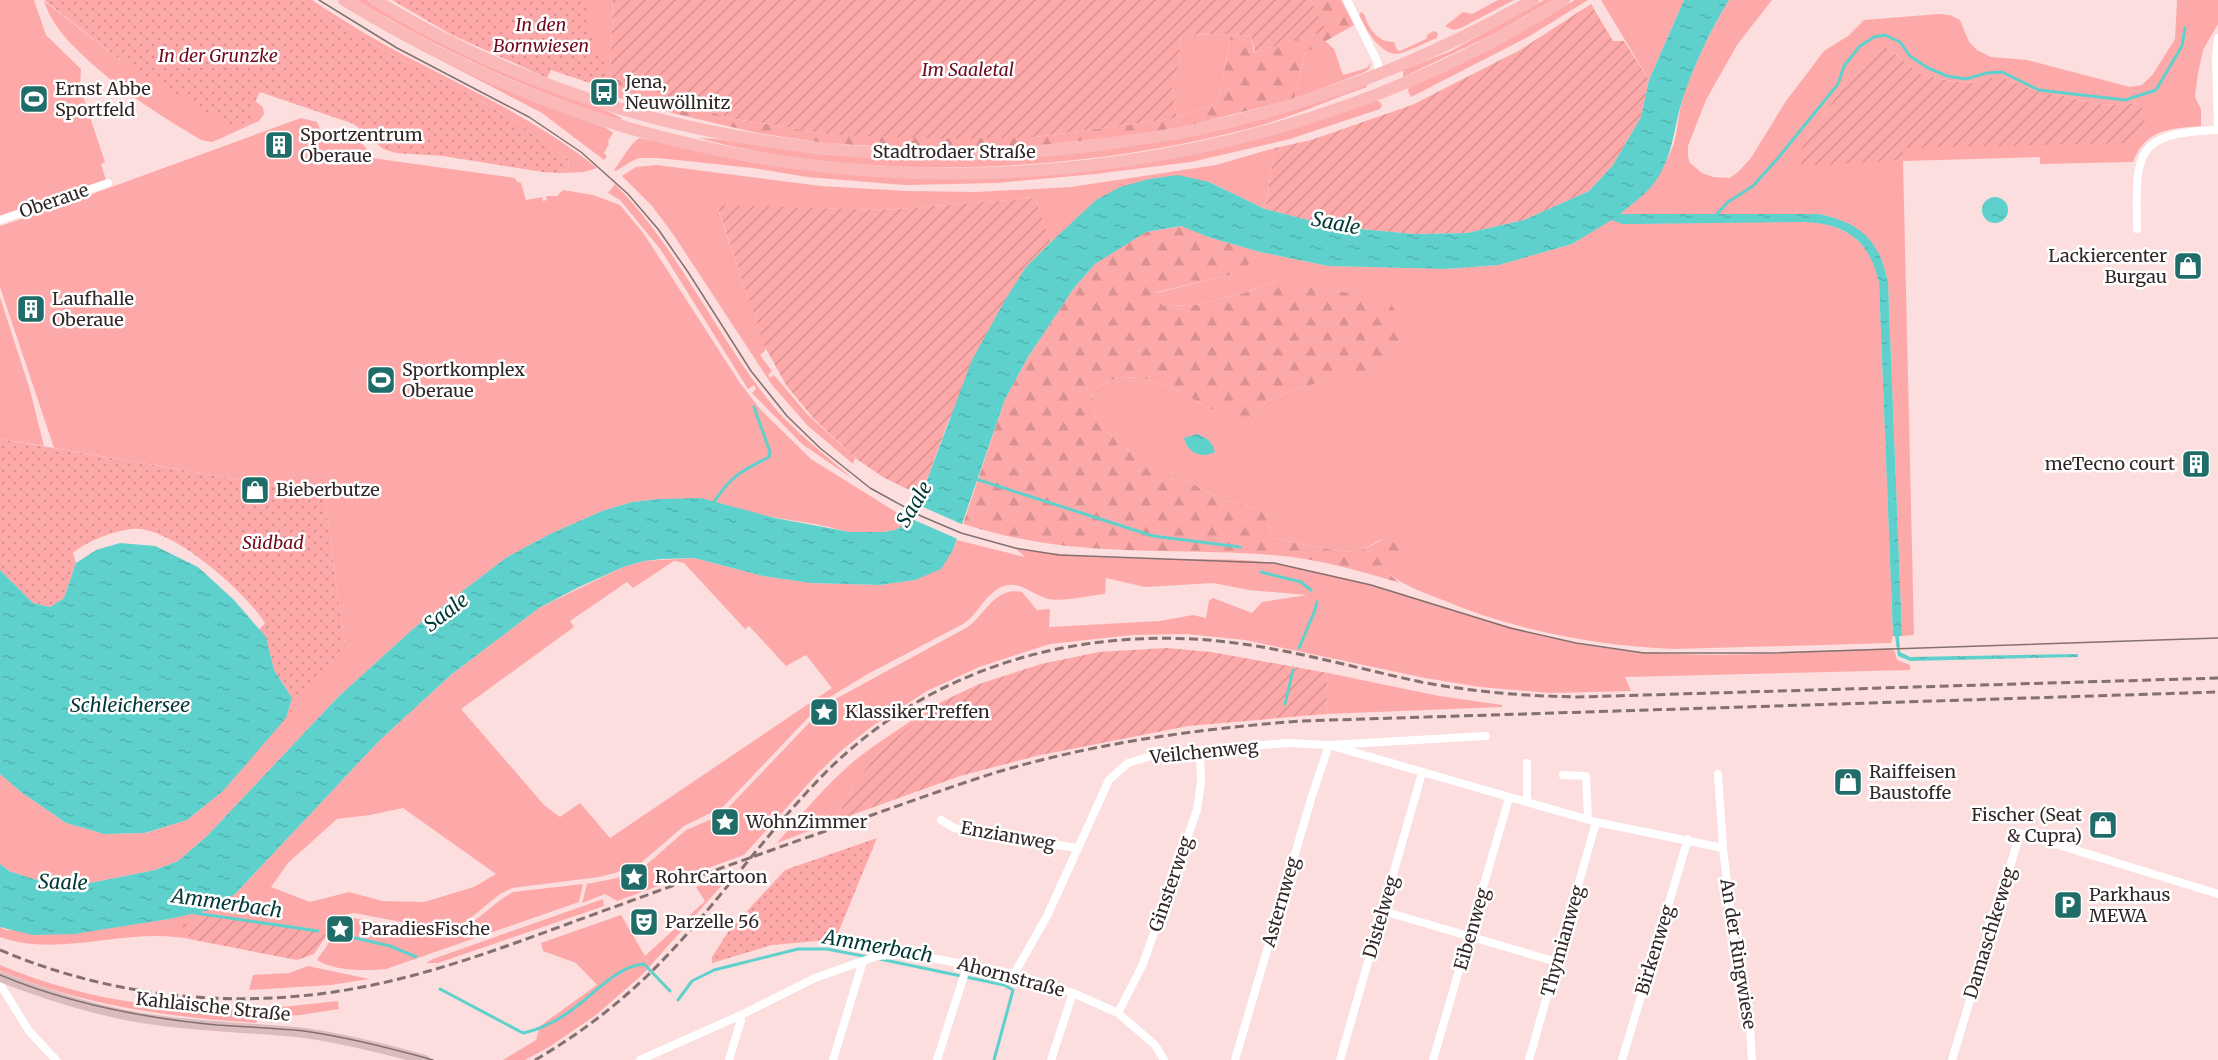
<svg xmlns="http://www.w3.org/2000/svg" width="2218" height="1060" viewBox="0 0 2218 1060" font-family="Merriweather,serif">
	<defs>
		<pattern id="forest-firs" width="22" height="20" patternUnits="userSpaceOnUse" patternTransform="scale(1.5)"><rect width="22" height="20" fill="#fea9a9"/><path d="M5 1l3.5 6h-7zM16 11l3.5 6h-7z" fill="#da9191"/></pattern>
		<pattern id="park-dots" width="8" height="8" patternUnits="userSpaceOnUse" patternTransform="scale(1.5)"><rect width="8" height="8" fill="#fea9a9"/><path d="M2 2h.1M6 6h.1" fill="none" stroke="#da9191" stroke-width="1.8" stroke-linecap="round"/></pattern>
		<pattern id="garden-furrows" width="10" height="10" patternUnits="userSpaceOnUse" patternTransform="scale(1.5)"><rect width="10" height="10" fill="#fea9a9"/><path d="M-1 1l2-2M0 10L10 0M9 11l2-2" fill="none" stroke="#da9191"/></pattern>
		<pattern id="water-ripples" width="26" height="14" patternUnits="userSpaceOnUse" patternTransform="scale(1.5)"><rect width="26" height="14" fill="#5ed1cd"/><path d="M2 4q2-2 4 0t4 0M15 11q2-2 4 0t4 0" fill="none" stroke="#52b3b0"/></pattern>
	</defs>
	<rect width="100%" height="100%" fill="#fbdedd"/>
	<path fill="#fea9a9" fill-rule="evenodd" d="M0 0H34L46 35 81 69 80 87 105 162 101 164 106 180 0 216Z
		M302 0H312C348 24 385 46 423 65 483 96 544 125 597 168L584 172 560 173 568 169 569 160 509 117 445 81 392 55Z
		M334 0 368 20 559 111 606 128 613 133 608 141 609 144 604 153 607 156 604 160 542 113 444 62 367 20Z
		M356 0H367C414 29 464 57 514 77 550 91 588 101 622 118L620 120C524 89 443 51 356 0Z
		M554 0H613L610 78Z
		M1498 0H1514L1461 28 1454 30 1446 27 1445 26 1463 12 1472 14Z
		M1544 0H1553L1494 34 1403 77V70L1451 51Z
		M1575 0H1588L1528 37 1411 97 1408 91 1409 87 1489 50Z
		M1601 0H1684L1649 80Z
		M1729 0H1772L1737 45 1706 100 1688 146V157L1690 163 1702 173 1713 177 1730 178 1738 172 1751 158 1786 101 1824 51 1848 36 1864 20 1939 14 1950 15 1960 20 1969 42 1977 50 1991 57 2027 60 2130 87 2142 85 2153 74 2175 39 2177 0H2218V24L2203 50 2198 73 2195 97 2201 109V126C2170 129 2146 128 2133 162L2040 164V157L1903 161 1914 635 1902 636 1888 282C1879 242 1858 222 1819 214H1620C1644 196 1662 175 1673 146 1678 132 1678 115 1682 101 1692 68 1711 30 1729 0ZM1883 45 1920 74 1951 81 1976 83 1991 78H2004L2031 89 2104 105 2141 103 1903 148V160L1802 147 1846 81Z
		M44 1 124 63 251 110 255 101 263 107 264 114 259 121 217 140 212 142 201 140C161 116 126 94 91 63 71 44 53 28 44 1Z
		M1361 12 1364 14C1369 29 1377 42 1394 42L1397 50 1400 51 1426 39 1428 34 1434 31 1438 33 1437 38C1429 41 1405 53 1397 54 1380 54 1366 30 1359 15Z
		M1231 34 1218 103 1177 118 1172 87 1179 64 1181 35Z
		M1325 41 1334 49 1343 75 1367 68 1371 62 1369 69 1365 72 1294 99 1305 53Z
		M1366 84 1367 87C1326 101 1286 120 1243 130 1075 173 867 183 698 138L717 139 817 154 899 159 1015 158 1114 148Z
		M1374 100 1380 102 1382 105 1380 109 1290 139 1191 162 1095 174 997 183 904 185 807 177 753 168 658 158H639L632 161 616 171 614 170C622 160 631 142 640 138L712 154 813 169 908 178 1000 177 1098 169 1193 154 1283 131Z
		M301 118 317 122 323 136 340 130C355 137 365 143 372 158L515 178 516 181 521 183 526 200 542 197 543 201 547 200 546 196H557L563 190 593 195 620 205 644 234 740 383 760 409 811 459 904 517 907 523 895 530 883 532H850L815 524 659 499 632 502 602 511 550 534 507 557 414 628 338 697 207 836 178 861 155 870 80 885 46 883 9 871 0 864V774L21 792 66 823 104 834 146 833 187 820 223 791 345 645 324 494 54 448 0 287V226L40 213Z
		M1275 148 1265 209 1209 182 1058 237 1051 242 1035 198 885 210 717 206 766 350 760 355 772 371 768 375 770 378 774 375 807 414 855 458 853 464 808 426 772 385 673 234 652 206 622 176 636 167 657 165 821 186 906 191 976 192 1071 187 1216 165Z
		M615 184C677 247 712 328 766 397 791 430 823 452 853 479L802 444 752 393 756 389 754 385 748 389 661 250 620 200 608 193Z
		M1612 219 1622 224H1634L1780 221 1818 222 1829 225 1849 233 1865 247 1876 268 1879 283 1893 636 1891 643 1675 649C1596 646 1513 630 1440 599 1419 591 1401 584 1384 570L1380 540 1362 550 1343 552 1272 538 1266 511 1223 500 1127 449 1096 422 1092 390 1118 377 1143 378 1174 389 1217 412 1250 425 1265 402 1298 388 1339 377 1274 282 1244 293 1196 305 1163 306 1156 293 1240 272 1260 252 1328 266 1446 269 1499 265 1572 244Z
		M0 297 30 390 44 446 0 439Z
		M957 540 1025 557 1015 548C1065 556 1113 558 1164 559 1201 560 1240 557 1277 564 1308 570 1339 576 1370 585 1439 603 1505 629 1575 643 1678 663 1787 652 1892 648L1895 652 1897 660 1910 665V670L1625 677 1631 691 1551 693 1480 687 1425 678 1245 640 1186 634 1132 635 1050 644 979 667 927 691 871 727 842 750 817 774 744 855 617 901 605 894 582 903 587 884 617 878 645 866 686 830 719 816 726 810 828 703 966 628C986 615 994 586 1022 592L1037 610 1050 609 1049 627 1160 621 1193 615 1206 618 1209 601 1213 598 1252 613 1262 602 1307 595 1249 590 1213 583 1145 587 1106 578 1105 594C1090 595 1063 602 1048 599 1030 594 1016 576 996 590 983 599 977 615 963 624L866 675 825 700 723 807 684 826 642 862 615 873 599 877 512 888 500 894 467 921 456 926 433 928 354 913C339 915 331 920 327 935L318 931 185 934 194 940C130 925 62 959 0 937V927L6 930 125 925 169 919 236 893 380 740 452 674 539 608 623 567 644 561 694 558 763 576 810 583 880 585 915 580 953 550ZM674 561 684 563 745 629 749 626 786 666 806 655 832 688 610 838 580 803 560 817 544 805 461 709 574 627 570 621 627 582 633 588ZM403 808 496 874 474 887 424 902 382 901 349 892 310 902 271 887 288 863 337 819 370 815Z
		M1328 673 1439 696 1502 705V707L1326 714Z
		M933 706 880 751 856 781 835 821 777 843C801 815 825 786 853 762 879 741 906 725 933 706Z
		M732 874 643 974 596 1015 549 1047 525 1060H503L536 1040 540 1026 597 985 576 963 543 951 541 943 621 915 645 956 705 901 696 887Z
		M583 884 579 902 386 969C365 971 334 971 317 960 320 954 325 950 328 944 336 930 335 920 354 918L432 933 457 930 469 925 503 898 513 892Z
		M603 899 604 906 438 963H426L433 959Z
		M0 965C64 992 136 1007 206 1009 250 1011 294 1006 338 1001L339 1009 300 1015 259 1018 256 1023C167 1017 82 1005 0 971Z
		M308 966 369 979 331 985 249 990 253 975 289 973Z"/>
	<path fill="url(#forest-firs)" d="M1310 0H1341L1354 25 1305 53 1294 99 1163 132 1033 146 892 147 824 143 757 133 676 114 609 95 605 88 610 78 625 81 729 118 834 135 1035 137 1177 118 1218 103 1231 34 1251 36 1254 52 1325 31Z
		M1182 226 1208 237 1260 252 1241 272 1157 292 1163 306 1196 305 1244 293 1274 282 1356 294 1391 303 1404 330 1402 356 1383 367 1298 388 1265 402 1250 425 1217 412 1174 389 1143 378 1118 377 1092 390 1096 422 1127 449 1223 500 1266 511 1272 538 1343 552 1362 550 1390 536 1400 551 1401 564 1384 570 1400 583C1357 570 1315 558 1271 555 1198 549 1124 554 1052 544 1022 540 992 533 963 524L1005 399 1028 357 1074 288 1095 264 1123 245 1146 232Z"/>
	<path fill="url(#park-dots)" d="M44 0H302L392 55 445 81 509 117 569 160 568 169 560 173 543 172 443 156 396 153 383 149 354 124 260 92 251 110 253 119 233 128 124 63Z
		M392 0H588L591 36 613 80 608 89 551 70 547 78 450 34Z
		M0 439 324 494 345 645 286 718 292 698 274 670 266 638 259 630 265 623C246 592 169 524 132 529 113 531 87 541 73 553L76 563 64 598 50 607 33 603 0 570Z
		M877 838 838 933 829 940 772 945 712 963V957L728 932 785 870Z"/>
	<path fill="url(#garden-furrows)" d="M613 0H1310L1326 31 1255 52 1251 36 1231 34 1181 35 1179 64 1172 87 1177 118 1035 137 959 139 834 135 729 118 625 81 610 78Z
		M1591 4 1613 41H1624L1649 80 1641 117 1613 165 1589 191 1524 220 1467 233 1414 234 1360 229 1304 219 1265 209 1275 148 1311 140 1412 105 1520 50Z
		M1883 45 1920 74 1951 81 1975 83 1991 78H2004L2031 89 2104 105 2141 103 2146 127 2129 143 1903 148V160L1801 166 1802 147 1846 81 1869 53Z
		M1035 198 1051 242 1026 267 948 422 921 496 883 477 855 458 814 419 786 385 764 345 717 205 885 210Z
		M1167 648 1211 652 1328 673 1326 714 1188 726 1036 756 960 776 835 821 856 781 880 751 933 706 979 684 1041 664 1099 652Z
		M210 915 318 931 327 935 314 954 297 960 194 940 185 934 182 925Z"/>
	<path fill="url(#water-ripples)" d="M1684 0H1729C1710 31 1693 67 1682 101 1674 127 1673 155 1657 179 1648 193 1632 204 1620 214H1819C1861 223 1879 240 1888 282L1902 636H1899L1900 652 1910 657 2078 654V657L1910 661 1898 656 1895 636H1893L1879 283C1870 241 1847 224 1805 222L1634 224H1622L1612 220 1572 244 1499 265 1446 269 1328 266 1260 252 1208 237 1181 226 1146 232 1095 264 1074 288 1028 357 1005 399 953 550 941 569 915 580 880 585 810 583 763 576 694 558 662 559 644 561 623 567 577 588 539 608 452 674 380 740 236 893 214 909 169 919 74 934 33 935 0 927V864L9 871 46 883 80 885 155 870 178 861 207 836 338 697 414 628 507 557 550 534 602 511 632 502 659 499 701 498 775 518 850 532H883L895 530 907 523 921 496 972 360 1005 300 1026 267 1051 242 1096 200 1120 187 1149 179 1178 175 1209 182 1265 209 1304 219 1360 229 1414 234 1467 233 1524 220 1589 191 1613 165 1641 117 1649 80Z
		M1982 210a13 13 0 1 1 26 0a13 13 0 1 1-26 0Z
		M1197 434C1207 438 1212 441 1215 452 1202 459 1187 453 1184 438Z
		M120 543 155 546 198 567 234 600 266 637 274 670 292 698 286 718 223 791 187 820 145 833 104 834 66 823 21 792 0 774V570L33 603 50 607 64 598 76 563 96 550Z"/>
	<path fill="#fbdedd" d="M914 503 966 526 960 540 907 517Z"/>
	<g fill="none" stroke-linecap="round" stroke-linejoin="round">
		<path stroke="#5ed1cd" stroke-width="3" d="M1715 216 1728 202 1753 186 1778 158 1838 84 1844 66 1860 46 1874 37 1885 35 1900 42 1910 56 1928 68 1947 76 1966 79 1987 73 2002 72 2039 90 2125 100 2156 90 2182 46 2185 28
			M976 479 1153 536 1240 547
			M712 505C730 477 739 472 769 457L770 452 754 407
			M1261 572 1301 582 1311 590
			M1299 648 1315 610 1317 602
			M1285 704 1293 670
			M195 913 318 931
			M342 935 390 946 416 957
			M880 959 1004 985 1013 990 994 1060
			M440 989 523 1033C542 1029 562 1018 577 1006 597 991 618 966 644 964L670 991
			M678 1000 692 981 714 970 798 949H827L868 957"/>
		<path stroke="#fff" stroke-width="8" d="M1347 0 1377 61 1380 74
			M2218 130 2216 58 2218 38
			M0 220 108 183
			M2137 229C2136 153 2133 133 2218 130
			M1718 774 1723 848
			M1563 775 1586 776 1588 819
			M1527 802V763
			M941 820 954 828 1077 848
			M1383 911 1557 962
			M1014 974 1047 916 1109 780 1128 763 1158 754 1200 750 1287 743 1329 745 1486 736
			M0 984 29 1031 56 1060
			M1118 1013 1143 964 1197 810 1201 782 1200 750
			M640 1060 741 1015 815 978 877 956 911 954 1014 974 1073 993 1118 1013 1155 1045 1164 1060
			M729 1060 741 1020V1015
			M833 1060 863 961
			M937 1060 968 963
			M1051 1060 1073 993
			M1235 1060 1311 799 1329 745 1596 822 1723 848 1735 948 1750 1028 1752 1060
			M1340 1060 1422 773
			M1433 1060 1509 798
			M1529 1060 1596 822
			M1622 1060 1688 839
			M1952 1060 2020 833 2218 894"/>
		<path stroke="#dabcbd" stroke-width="10" d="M0 977C44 994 89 1009 136 1017 192 1027 248 1027 305 1033 345 1039 386 1049 425 1060"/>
		<path stroke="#fab8b9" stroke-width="12" d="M344 0C434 55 530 100 632 129 941 218 1291 173 1564 0
			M375 0C597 136 865 179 1120 142 1147 138 1173 135 1199 129 1316 104 1428 59 1533 0"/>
		<path stroke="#83706f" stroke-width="1.5" d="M319 0 397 48 529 117 581 152 628 194 658 229 688 272 751 371 787 416 820 448 870 488 921 516 961 533 1015 548 1059 555 1274 563 1371 585 1510 628 1576 643 1644 653H1769L2218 638
			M0 975C69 1004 143 1018 217 1025 246 1027 275 1028 304 1031 347 1037 390 1048 433 1060"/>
		<path stroke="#83706f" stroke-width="3" stroke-dasharray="9 4.5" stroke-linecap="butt" d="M0 950C111 997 233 1010 352 989 443 973 530 937 617 906 702 875 787 844 872 815 912 801 953 786 994 773 1094 743 1197 729 1301 721L2218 692
			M535 1060C575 1037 612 1009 646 977 711 914 762 837 826 772 927 671 1066 629 1208 640 1280 646 1351 667 1421 682 1473 692 1525 696 1578 697L2218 678"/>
	</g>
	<defs>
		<g id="bus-square" transform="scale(1.5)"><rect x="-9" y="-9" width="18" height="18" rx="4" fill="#206c69" stroke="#fff"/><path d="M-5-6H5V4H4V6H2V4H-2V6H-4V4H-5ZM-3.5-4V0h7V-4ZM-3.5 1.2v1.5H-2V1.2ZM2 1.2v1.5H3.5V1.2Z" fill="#fff"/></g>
		<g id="stadium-square" transform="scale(1.5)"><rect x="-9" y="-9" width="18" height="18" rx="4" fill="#206c69" stroke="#fff"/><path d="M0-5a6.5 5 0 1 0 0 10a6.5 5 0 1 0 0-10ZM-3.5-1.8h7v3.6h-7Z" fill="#fff"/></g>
		<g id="building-square" transform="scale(1.5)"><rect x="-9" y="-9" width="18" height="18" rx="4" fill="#206c69" stroke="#fff"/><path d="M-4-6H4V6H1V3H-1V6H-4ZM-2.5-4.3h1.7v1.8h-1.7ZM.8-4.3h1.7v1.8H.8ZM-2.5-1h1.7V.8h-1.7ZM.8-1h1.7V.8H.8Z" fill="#fff"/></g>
		<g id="shop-square" transform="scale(1.5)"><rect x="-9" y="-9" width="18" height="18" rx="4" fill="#206c69" stroke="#fff"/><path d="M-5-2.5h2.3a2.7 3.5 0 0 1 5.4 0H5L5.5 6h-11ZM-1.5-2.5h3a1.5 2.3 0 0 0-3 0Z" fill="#fff"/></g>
		<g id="sight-square" transform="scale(1.5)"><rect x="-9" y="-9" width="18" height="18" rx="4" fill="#206c69" stroke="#fff"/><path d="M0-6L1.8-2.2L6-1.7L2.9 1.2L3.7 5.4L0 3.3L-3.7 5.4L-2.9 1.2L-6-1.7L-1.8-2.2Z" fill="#fff"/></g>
		<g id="parking-square" transform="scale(1.5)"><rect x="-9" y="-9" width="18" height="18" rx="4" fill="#206c69" stroke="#fff"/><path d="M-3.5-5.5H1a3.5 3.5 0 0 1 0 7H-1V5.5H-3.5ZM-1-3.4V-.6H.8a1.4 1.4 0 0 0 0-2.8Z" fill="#fff"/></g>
		<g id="theatre-square" transform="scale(1.5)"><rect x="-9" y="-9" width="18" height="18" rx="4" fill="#206c69" stroke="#fff"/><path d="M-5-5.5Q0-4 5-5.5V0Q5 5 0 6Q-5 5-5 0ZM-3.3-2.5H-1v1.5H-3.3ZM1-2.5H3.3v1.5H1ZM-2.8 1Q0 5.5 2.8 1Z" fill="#fff"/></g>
	</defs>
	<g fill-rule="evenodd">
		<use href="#bus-square" x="604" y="92"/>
		<use href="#stadium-square" x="34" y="99"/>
		<use href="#building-square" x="279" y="145"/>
		<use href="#shop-square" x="2188" y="266"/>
		<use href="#building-square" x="31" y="309"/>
		<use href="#stadium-square" x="381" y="380"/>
		<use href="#building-square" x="2196" y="464"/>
		<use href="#shop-square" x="255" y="490"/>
		<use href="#sight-square" x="824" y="712"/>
		<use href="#shop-square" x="1848" y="782"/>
		<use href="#sight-square" x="725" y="822"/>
		<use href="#shop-square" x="2103" y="825"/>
		<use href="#sight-square" x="634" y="877"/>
		<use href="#parking-square" x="2068" y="905"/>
		<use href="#theatre-square" x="644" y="922"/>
		<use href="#sight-square" x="340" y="929"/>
	</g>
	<g text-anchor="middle" stroke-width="5" stroke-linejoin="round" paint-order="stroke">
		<g font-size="18" font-style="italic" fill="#71091c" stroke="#fff">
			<text x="541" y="31">In den<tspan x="541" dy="21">Bornwiesen</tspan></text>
			<text x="218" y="62">In der Grunzke</text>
			<text x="968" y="76">Im Saaletal</text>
			<text x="273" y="549">Südbad</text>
		</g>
		<g font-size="18" fill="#332626" stroke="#fff" text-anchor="start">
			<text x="625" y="88">Jena,<tspan x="625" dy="21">Neuwöllnitz</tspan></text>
			<text x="55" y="95">Ernst Abbe<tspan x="55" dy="21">Sportfeld</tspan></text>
			<text x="300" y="141">Sportzentrum<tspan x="300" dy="21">Oberaue</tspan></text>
			<text x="2167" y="262" text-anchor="end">Lackiercenter<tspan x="2167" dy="21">Burgau</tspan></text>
			<text x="52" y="305">Laufhalle<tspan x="52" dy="21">Oberaue</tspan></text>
			<text x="402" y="376">Sportkomplex<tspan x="402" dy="21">Oberaue</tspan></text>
			<text x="2175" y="470" text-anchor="end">meTecno court</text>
			<text x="276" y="496">Bieberbutze</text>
			<text x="845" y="718">KlassikerTreffen</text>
			<text x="1869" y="778">Raiffeisen<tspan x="1869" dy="21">Baustoffe</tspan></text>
			<text x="2082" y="821" text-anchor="end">Fischer (Seat<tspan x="2082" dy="21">&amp; Cupra)</tspan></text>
			<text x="746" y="828">WohnZimmer</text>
			<text x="655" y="883">RohrCartoon</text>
			<text x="2089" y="901">Parkhaus<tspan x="2089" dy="21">MEWA</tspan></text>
			<text x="665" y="928">Parzelle 56</text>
			<text x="361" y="935">ParadiesFische</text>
		</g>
		<g font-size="18" fill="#332626" stroke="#fff">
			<text x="954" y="158">Stadtrodaer Straße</text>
			<text transform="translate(54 201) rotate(-19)" y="6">Oberaue</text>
			<text transform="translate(1204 752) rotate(-6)" y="6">Veilchenweg</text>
			<text transform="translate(1008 836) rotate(10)" y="6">Enzianweg</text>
			<text transform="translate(1171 884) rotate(-71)" y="6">Ginsterweg</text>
			<text transform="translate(1281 902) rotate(-74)" y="6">Asternweg</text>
			<text transform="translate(1381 917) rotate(-74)" y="6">Distelweg</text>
			<text transform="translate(1472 929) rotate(-74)" y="6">Eibenweg</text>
			<text transform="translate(1990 933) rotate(-73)" y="6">Damaschkeweg</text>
			<text transform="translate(1563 941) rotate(-74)" y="6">Thymianweg</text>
			<text transform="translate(1655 950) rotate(-73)" y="6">Birkenweg</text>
			<text transform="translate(1738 954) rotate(81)" y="6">An der Ringwiese</text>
			<text transform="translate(1011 977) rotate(15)" y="6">Ahornstraße</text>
			<text transform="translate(213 1007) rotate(6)" y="6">Kahlaische Straße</text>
		</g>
		<g font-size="20" font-style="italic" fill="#003937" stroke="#fff">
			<text transform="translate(1336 223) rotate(11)" y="7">Saale</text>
			<text transform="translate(914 504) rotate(-59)" y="7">Saale</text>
			<text transform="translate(446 612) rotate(-37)" y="7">Saale</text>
			<text x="130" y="712">Schleichersee</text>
			<text transform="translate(63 882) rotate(2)" y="7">Saale</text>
			<text transform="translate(227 903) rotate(8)" y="7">Ammerbach</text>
			<text transform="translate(878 946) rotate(10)" y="7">Ammerbach</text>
		</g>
	</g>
</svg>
